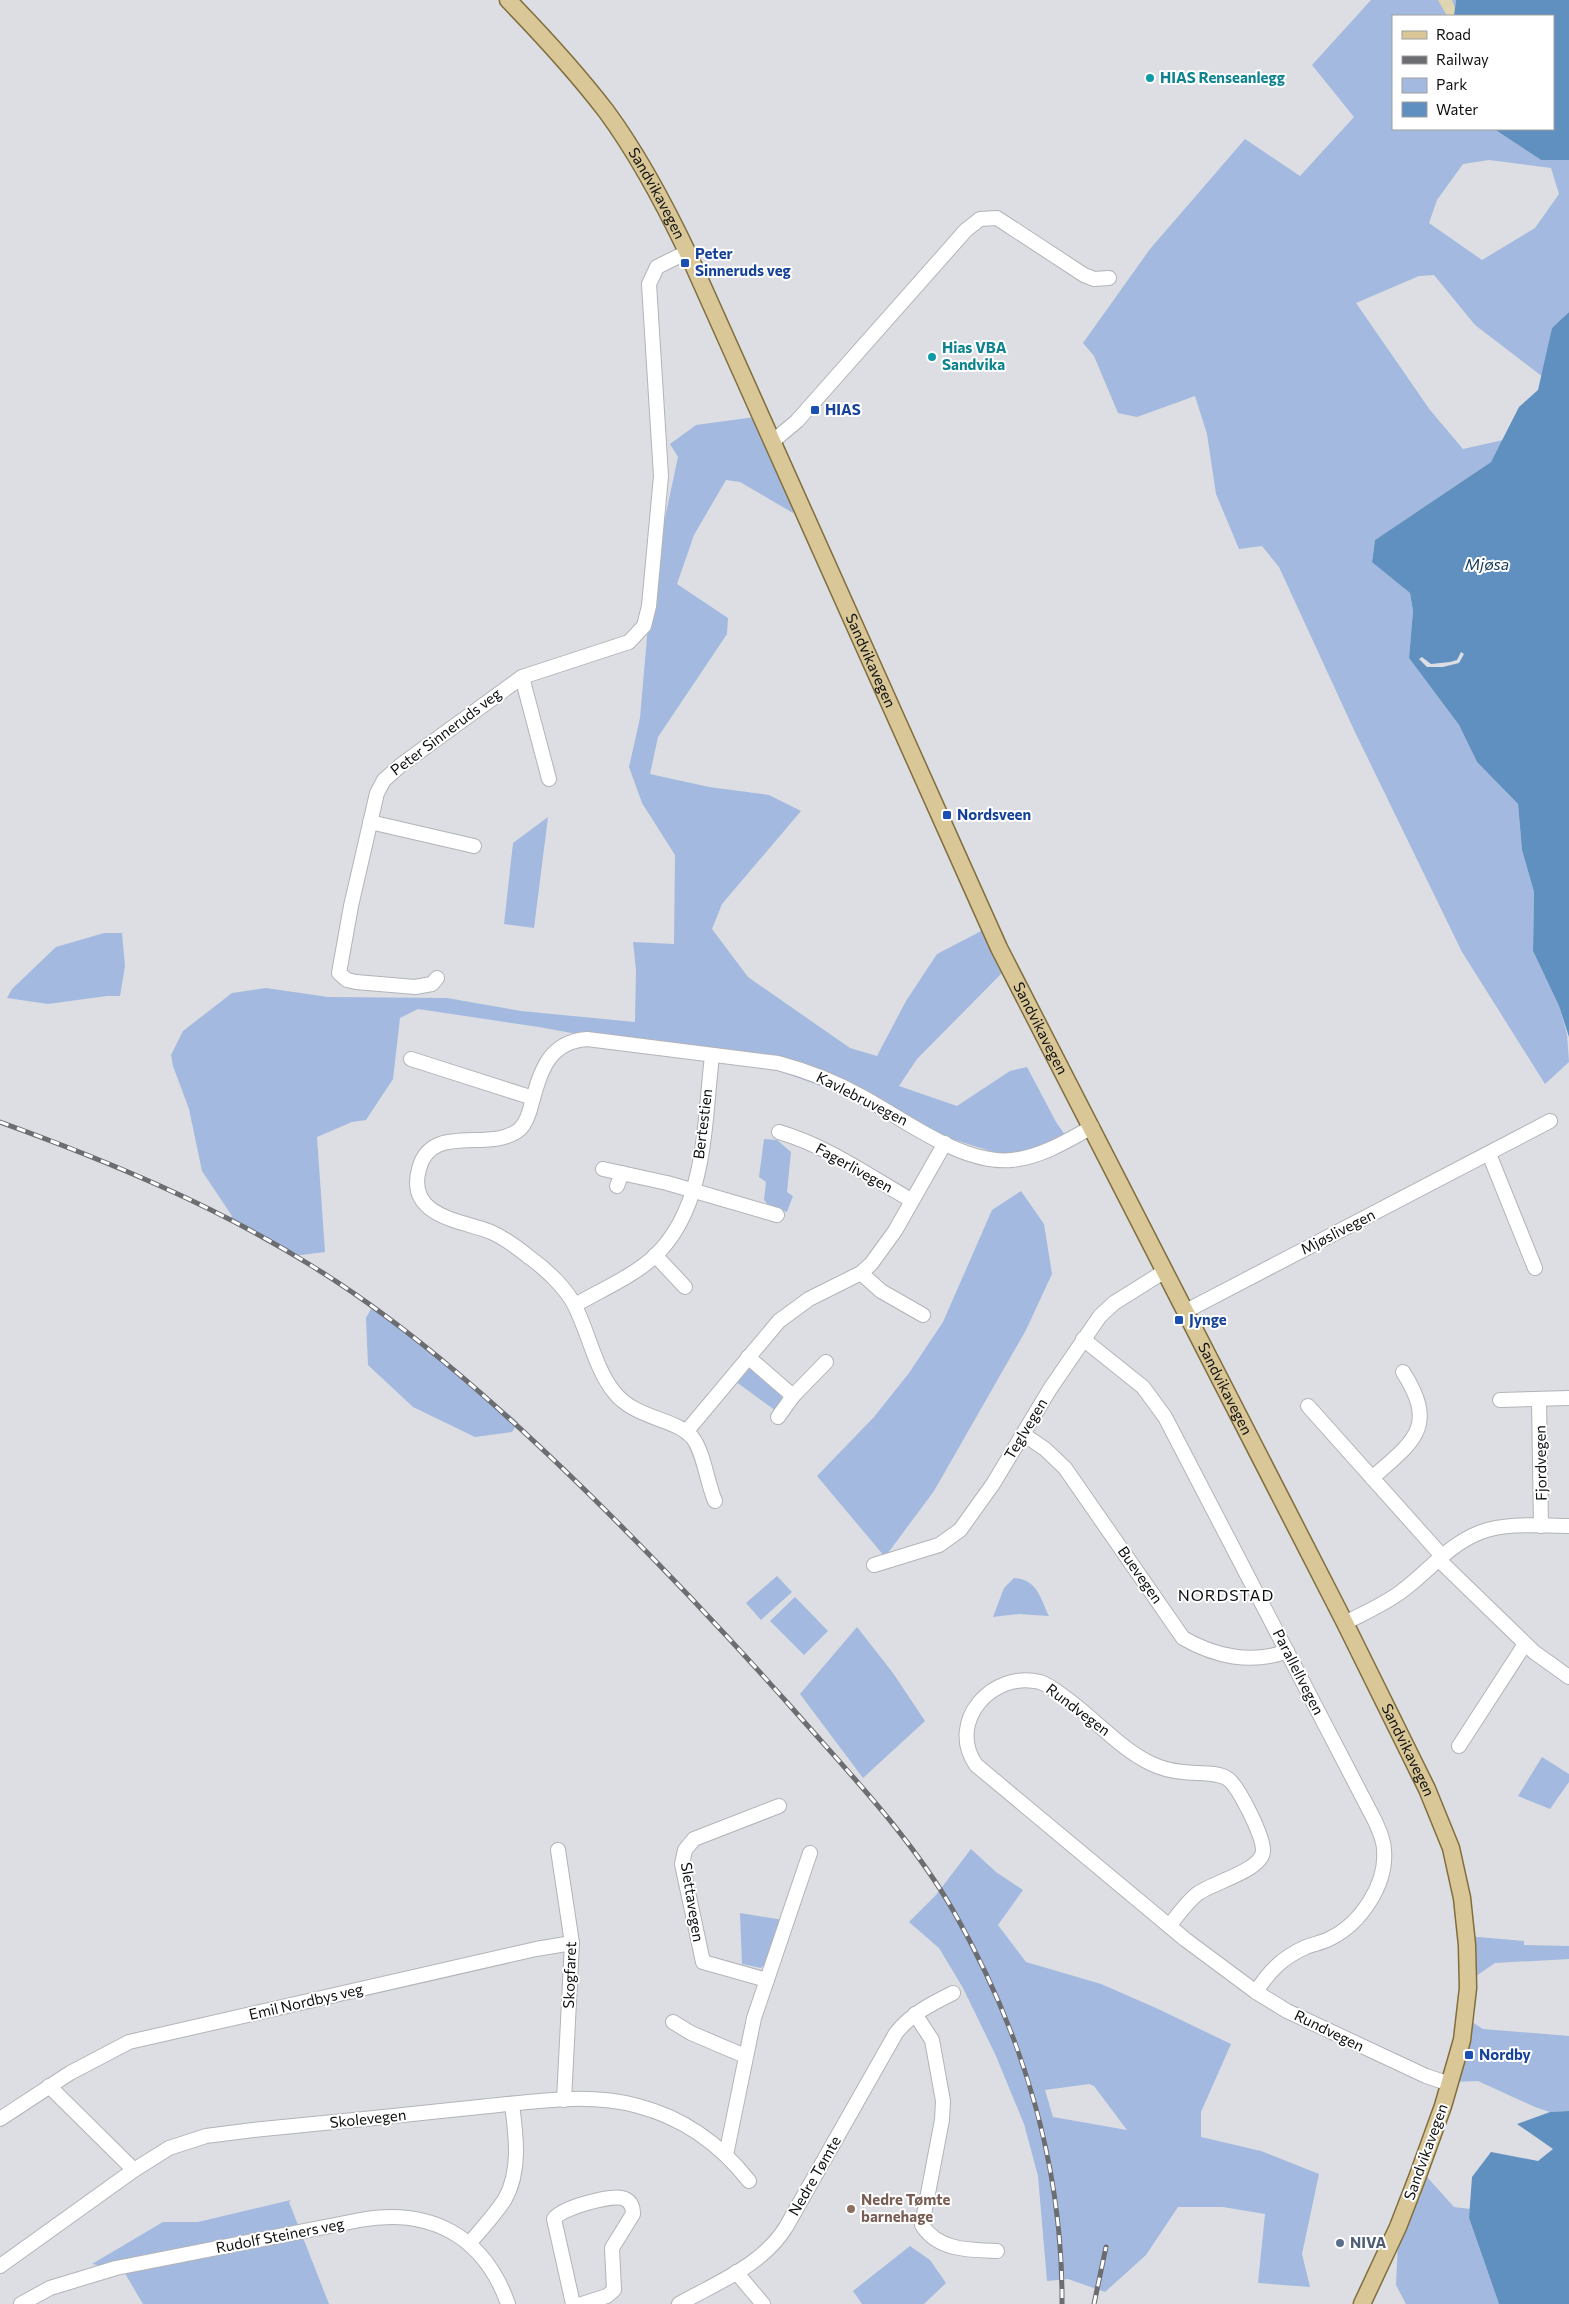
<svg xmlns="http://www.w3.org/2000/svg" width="1569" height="2304" font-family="Commissioner,sans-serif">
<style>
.green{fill:#a3b9df;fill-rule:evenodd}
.sand{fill:#dfd5b0}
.water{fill:#5f90c0}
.pier{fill:#dcdee3}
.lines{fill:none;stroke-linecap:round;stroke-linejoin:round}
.minor-casing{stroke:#b1b4b8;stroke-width:16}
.major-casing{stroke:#816e3c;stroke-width:19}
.minor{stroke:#fff;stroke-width:14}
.major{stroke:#d9c798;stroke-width:16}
.rail-casing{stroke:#6c6d70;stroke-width:5}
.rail{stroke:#fff;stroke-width:3;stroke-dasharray:9;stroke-linecap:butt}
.culture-dot{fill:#0f9aa8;stroke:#fff;stroke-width:2}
.transit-dot{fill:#1a4fb4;stroke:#fff;stroke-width:2}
.education-dot{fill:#8d6e63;stroke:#fff;stroke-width:2}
.service-dot{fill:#5c6f8a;stroke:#fff;stroke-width:2}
.labels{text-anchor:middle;stroke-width:4;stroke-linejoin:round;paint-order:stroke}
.culture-label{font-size:15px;font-weight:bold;fill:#0d838f;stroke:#fff;text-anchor:start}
.street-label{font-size:15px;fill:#0e0f10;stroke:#fff}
.transit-label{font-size:15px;font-weight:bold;fill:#164399;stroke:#fff;text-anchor:start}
.education-label{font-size:15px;font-weight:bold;fill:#785e54;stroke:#fff;text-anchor:start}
.service-label{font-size:15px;font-weight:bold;fill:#4e5e75;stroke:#fff;text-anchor:start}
.water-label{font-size:16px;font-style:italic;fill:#14395a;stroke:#fff}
.neighbourhood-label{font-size:16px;letter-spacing:1px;fill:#0e0f10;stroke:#fff}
</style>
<rect width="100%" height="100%" fill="#dcdee3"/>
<!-- green -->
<g class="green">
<path d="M1371,0H1456L1454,16H1393V129H1494L1541,160H1569V312L1552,328L1543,377L1475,325L1434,275L1419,276L1356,303L1430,410L1463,449L1503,440L1491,462L1375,540L1372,561L1410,593L1413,611L1409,658L1459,725L1477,762L1518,804L1522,850L1534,892L1533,951L1559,1006L1567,1034L1569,1062L1545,1084L1462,952L1354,730L1279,567L1262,546L1239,549L1216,494L1207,434L1195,396L1137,417L1118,413L1094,356L1083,343L1150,249L1245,139L1300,176L1354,117L1312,65ZM1489,160L1551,168L1559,194L1535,228L1482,260L1429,223L1437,200L1463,164Z"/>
<path d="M755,417L795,497L793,513L740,482L726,480L694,535L677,584L728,618L727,634L658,737L650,774L709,787L769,795L801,811L722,904L712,929L748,977L850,1048L877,1056L906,1001L937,954L987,928L1005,970L917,1059L899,1086L957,1106L1010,1071L1027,1067L1056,1122L1070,1142L1022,1161L952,1139L896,1113L779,1071L539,1027L418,1009L400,1018L393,1079L366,1120L352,1122L317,1137L325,1252L293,1256L234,1222H229L232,1216L202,1171L189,1109L173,1066L171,1055L183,1031L232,993L266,988L328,997L447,998L521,1011L635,1022L636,970L633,942L674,944L675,855L642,803L629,767L640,718L652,579L678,457L670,444L696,425Z"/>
<path d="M548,817L534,928L504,924L513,843Z"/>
<path d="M104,933H122L125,966L120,996H107L48,1004L7,998L12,989L56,947Z"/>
<path d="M764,1139L777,1140L791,1152L787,1192L793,1196L787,1212L770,1207L764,1200L766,1182L759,1177Z"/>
<path d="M1021,1191L1044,1224L1052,1274L1026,1330L934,1491L885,1557L817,1476L874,1417L909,1373L943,1322L992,1210Z"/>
<path d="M372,1307L430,1348L518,1422L512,1432L475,1437L413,1407L368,1365L366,1318Z"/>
<path d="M751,1368L779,1391L783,1401L776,1411L735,1381L745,1369Z"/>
<path d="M777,1576L792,1592L761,1620L746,1603Z"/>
<path d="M1014,1578C1037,1579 1040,1597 1049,1616L1018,1614L993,1617L1004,1588Z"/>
<path d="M795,1597L828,1631L804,1655L770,1621Z"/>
<path d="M857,1627L893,1673L925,1721L863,1778L800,1694Z"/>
<path d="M1542,1757L1569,1774V1782L1550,1809L1518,1796Z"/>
<path d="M971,1849L996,1872L1023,1890L998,1925L1026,1962L1101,1984L1156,2008L1231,2044L1201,2112V2137L1261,2151L1319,2174L1302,2254L1310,2287L1258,2283L1265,2214L1223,2207H1178L1146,2255L1105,2292L1068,2279L1047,2281L1038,2176L1024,2124L996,2056L963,1988L939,1948L909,1922L936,1895ZM1089,2084L1094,2086L1127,2130L1053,2117L1045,2090Z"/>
<path d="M740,1913L783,1920L770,1960L761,1968L742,1964Z"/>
<path d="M1466,1936L1524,1941V1945L1569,1946V1959L1495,1963L1466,1983Z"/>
<path d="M1464,2017L1483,2029L1569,2036V2111L1550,2112L1535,2107L1478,2081L1453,2082Z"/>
<path d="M1427,2177L1454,2207L1470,2209L1469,2218L1499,2304H1406L1396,2285L1398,2243Z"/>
<path d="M291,2200L289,2202L329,2304H143L123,2270L92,2264L163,2222H198Z"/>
<path d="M910,2246L930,2260L946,2283L924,2304H862L853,2291Z"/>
</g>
<!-- sand -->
<path class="sand" d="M1438,0H1452L1458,16H1447Z"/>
<!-- water -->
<g class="water">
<path d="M1456,0H1569V160H1541L1494,129H1553V16H1454Z"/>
<path d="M1569,312V1037L1559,1006L1533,951L1534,892L1522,850L1518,804L1477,762L1459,725L1409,658L1413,611L1410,593L1372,562L1375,540L1491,462L1519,407L1538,390L1552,328Z"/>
<path d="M1569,2111V2304H1499L1469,2218L1472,2177L1491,2152L1538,2161L1553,2149L1517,2124L1550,2112Z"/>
</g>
<!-- pier -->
<path class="pier" d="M1461,652L1464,654L1459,663L1443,667H1427L1419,659L1422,657L1431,664L1450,662L1457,660Z"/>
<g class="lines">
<!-- minor casing -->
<g class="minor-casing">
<g id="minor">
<path d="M772,442L797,421L966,230L980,219L997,218L1084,275L1094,279L1109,278"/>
<path d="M522,677L549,779"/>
<path d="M370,822L474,846"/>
<path d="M437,978L432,984L415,987L356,982L347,980L339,973L351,906L377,793L384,780L401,765L522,677L629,642L644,626L649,606L661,476L649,284L657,267L687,252"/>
<path d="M411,1059L533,1098"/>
<path d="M779,1132C827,1146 869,1176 911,1200"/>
<path d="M1489,1154L1535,1268"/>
<path d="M603,1169L667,1183L777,1215"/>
<path d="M617,1186L622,1173"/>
<path d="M655,1255L685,1287"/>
<path d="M861,1273L881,1291L923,1315"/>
<path d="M575,1305C601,1290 634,1276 656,1255C707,1205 704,1122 712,1056"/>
<path d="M1186,1311L1550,1121"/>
<path d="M1083,1339L1143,1387L1165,1417L1375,1821C1379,1830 1384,1840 1384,1850C1387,1884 1361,1923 1331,1938C1324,1942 1314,1944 1306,1947C1283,1957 1269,1971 1256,1992"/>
<path d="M748,1357L793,1396"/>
<path d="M1500,1400L1569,1398"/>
<path d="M1539,1400L1541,1526"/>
<path d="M1308,1406L1442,1556"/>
<path d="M778,1417L793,1396L826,1362"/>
<path d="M686,1432L779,1321L809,1299L861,1273L871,1264L895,1231L945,1143"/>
<path d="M1023,1434L1045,1449L1065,1468L1183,1638C1214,1656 1252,1665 1287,1651"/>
<path d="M1372,1478C1414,1441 1438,1427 1403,1372"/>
<path d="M715,1501C707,1483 704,1452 692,1437C675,1418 635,1419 614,1392C595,1368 589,1334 575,1306C566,1288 546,1269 529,1257C518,1248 504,1238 491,1232C461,1220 406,1217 419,1169C431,1121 491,1154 520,1129C527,1122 530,1111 532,1102C541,1070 549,1042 587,1039L778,1063C808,1071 836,1082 863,1097C905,1120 963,1165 1012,1160C1041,1157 1067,1141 1092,1127"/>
<path d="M1438,1559L1534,1652L1569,1677"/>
<path d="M874,1565L939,1545L960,1530L993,1484L1050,1389L1100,1316L1114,1303L1165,1271"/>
<path d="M1345,1623C1364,1613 1385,1604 1402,1591C1429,1571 1449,1544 1481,1532C1508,1522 1541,1526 1569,1526"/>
<path d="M1459,1746L1525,1644"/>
<path d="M558,1850L572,1943L564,2100"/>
<path d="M1169,1926C1178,1915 1186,1903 1197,1894C1213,1882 1264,1870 1263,1850C1263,1836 1239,1787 1228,1779C1217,1771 1196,1774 1183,1772C1172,1771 1160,1768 1150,1763C1119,1748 1092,1716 1063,1696C1056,1691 1049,1685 1040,1682C993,1670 946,1721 976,1765L1186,1940L1256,1992L1287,2011L1364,2047L1426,2076L1450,2084"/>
<path d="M767,1980L703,1962L682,1864L685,1850L694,1839L779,1806"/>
<path d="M915,2014L932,2040L943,2101L942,2120L922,2225C938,2251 971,2250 997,2251"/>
<path d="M673,2022L691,2033L745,2056"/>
<path d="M49,2086L134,2170"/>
<path d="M0,2119L70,2073L129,2042L536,1949L572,1943"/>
<path d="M726,2155L754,2018L810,1853"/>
<path d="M469,2244C481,2229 495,2215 505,2199C521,2171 516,2135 512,2104"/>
<path d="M0,2266L134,2170L169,2148L206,2136L253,2130C328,2123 404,2115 479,2107C531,2102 587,2092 638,2106C684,2118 720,2144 749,2181"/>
<path d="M736,2272L763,2304"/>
<path d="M21,2304L50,2288L116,2268L360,2220C430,2207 484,2236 508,2304"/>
<path d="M573,2304L554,2219C561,2208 609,2195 622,2198C630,2200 633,2206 633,2214L612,2248L614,2290L607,2296L582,2304"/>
<path d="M679,2304C716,2283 763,2265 786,2227L896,2033C911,2014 931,2004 953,1993"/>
</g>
</g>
<!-- major casing -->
<g class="major-casing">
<g id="major">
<path id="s1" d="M508,0C542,35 576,72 606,111C640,157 667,209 691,260L999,948L1345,1623L1427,1789L1451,1848L1462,1898L1467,1945L1468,1988L1462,2040L1443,2106L1417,2178L1398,2227L1362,2304"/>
</g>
</g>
<!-- minor -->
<use href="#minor" class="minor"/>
<!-- major -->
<use href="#major" class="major"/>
<!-- rail casing -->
<g class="rail-casing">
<g id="rail">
<path d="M0,1122C108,1161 214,1205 312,1266C414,1329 504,1411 590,1495C660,1564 727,1635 792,1708C849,1773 911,1837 954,1912C1022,2032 1063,2165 1062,2304"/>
<path d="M1094,2304L1106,2247"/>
</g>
</g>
<!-- rail -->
<use href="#rail" class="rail"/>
</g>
<!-- markers -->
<g class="culture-dot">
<circle cx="1150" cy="78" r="5"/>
<circle cx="932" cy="357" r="5"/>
</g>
<g class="transit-dot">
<rect x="680" y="258" width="10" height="10" rx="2.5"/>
<rect x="810" y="405" width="10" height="10" rx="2.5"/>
<rect x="942" y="810" width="10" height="10" rx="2.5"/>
<rect x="1174" y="1315" width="10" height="10" rx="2.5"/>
<rect x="1464" y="2050" width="10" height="10" rx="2.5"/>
</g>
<circle class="education-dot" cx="851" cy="2209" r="5"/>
<circle class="service-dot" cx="1340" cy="2243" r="5"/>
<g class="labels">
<!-- culture labels -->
<g class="culture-label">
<text x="1160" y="83">HIAS Renseanlegg</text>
<text x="942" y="353">Hias VBA<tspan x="942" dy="17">Sandvika</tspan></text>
</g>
<!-- street labels -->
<g class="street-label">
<text dy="5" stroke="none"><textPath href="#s1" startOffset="245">Sandvikavegen</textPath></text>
<text dy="5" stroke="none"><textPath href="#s1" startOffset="759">Sandvikavegen</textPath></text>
<text transform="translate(446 732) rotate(-37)" y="5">Peter Sinneruds veg</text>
<text dy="5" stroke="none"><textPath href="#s1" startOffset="1164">Sandvikavegen</textPath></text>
<text transform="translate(862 1099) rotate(27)" y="5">Kavlebruvegen</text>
<text transform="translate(703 1124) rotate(-83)" y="5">Bertestien</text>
<text transform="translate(854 1168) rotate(29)" y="5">Fagerlivegen</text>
<text transform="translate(1338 1232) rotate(-27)" y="5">Mjøslivegen</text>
<text dy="5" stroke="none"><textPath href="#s1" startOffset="1569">Sandvikavegen</textPath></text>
<text transform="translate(1026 1429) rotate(-59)" y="5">Teglvegen</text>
<text transform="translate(1541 1463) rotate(-91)" y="5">Fjordvegen</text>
<text transform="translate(1140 1575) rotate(55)" y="5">Buevegen</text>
<text transform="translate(1298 1672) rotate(63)" y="5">Parallellvegen</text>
<text transform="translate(1078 1710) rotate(37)" y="5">Rundvegen</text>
<text dy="5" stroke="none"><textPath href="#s1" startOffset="1974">Sandvikavegen</textPath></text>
<text transform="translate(692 1902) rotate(81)" y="5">Slettavegen</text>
<text transform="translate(570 1975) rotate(-88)" y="5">Skogfaret</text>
<text transform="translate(306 2002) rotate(-13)" y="5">Emil Nordbys veg</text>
<text transform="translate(1329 2031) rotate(26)" y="5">Rundvegen</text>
<text transform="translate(368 2119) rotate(-6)" y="5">Skolevegen</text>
<text transform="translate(1426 2152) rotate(-70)" y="5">Sandvikavegen</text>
<text transform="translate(815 2176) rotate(-60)" y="5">Nedre Tømte</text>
<text transform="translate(280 2236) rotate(-11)" y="5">Rudolf Steiners veg</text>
</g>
<!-- transit labels -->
<g class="transit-label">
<text x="695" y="259">Peter<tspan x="695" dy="17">Sinneruds veg</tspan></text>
<text x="825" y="415">HIAS</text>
<text x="957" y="820">Nordsveen</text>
<text x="1189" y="1325">Jynge</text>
<text x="1479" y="2060">Nordby</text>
</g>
<!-- education labels -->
<g class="education-label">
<text x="861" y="2205">Nedre Tømte<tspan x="861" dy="17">barnehage</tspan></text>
</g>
<!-- service labels -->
<g class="service-label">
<text x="1350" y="2248">NIVA</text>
</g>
<!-- water labels -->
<g class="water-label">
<text x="1487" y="570">Mjøsa</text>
</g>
<!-- neighbourhood labels -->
<g class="neighbourhood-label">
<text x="1226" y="1601">NORDSTAD</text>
</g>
</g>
<!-- legend -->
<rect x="1392" y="15" width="162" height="115" fill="#ffffff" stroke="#9f9f9f"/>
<rect x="1402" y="31" width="25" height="8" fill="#d9c798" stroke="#9f9f9f"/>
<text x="1436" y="40" font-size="15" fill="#0e0f10">Road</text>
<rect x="1402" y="56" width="25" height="8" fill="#6c6d70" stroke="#9f9f9f"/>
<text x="1436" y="65" font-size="15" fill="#0e0f10">Railway</text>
<rect x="1402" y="78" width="25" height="15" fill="#a3b9df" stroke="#9f9f9f"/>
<text x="1436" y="90" font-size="15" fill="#0e0f10">Park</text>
<rect x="1402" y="102" width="25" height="15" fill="#5f90c0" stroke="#9f9f9f"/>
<text x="1436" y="115" font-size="15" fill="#0e0f10">Water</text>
</svg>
